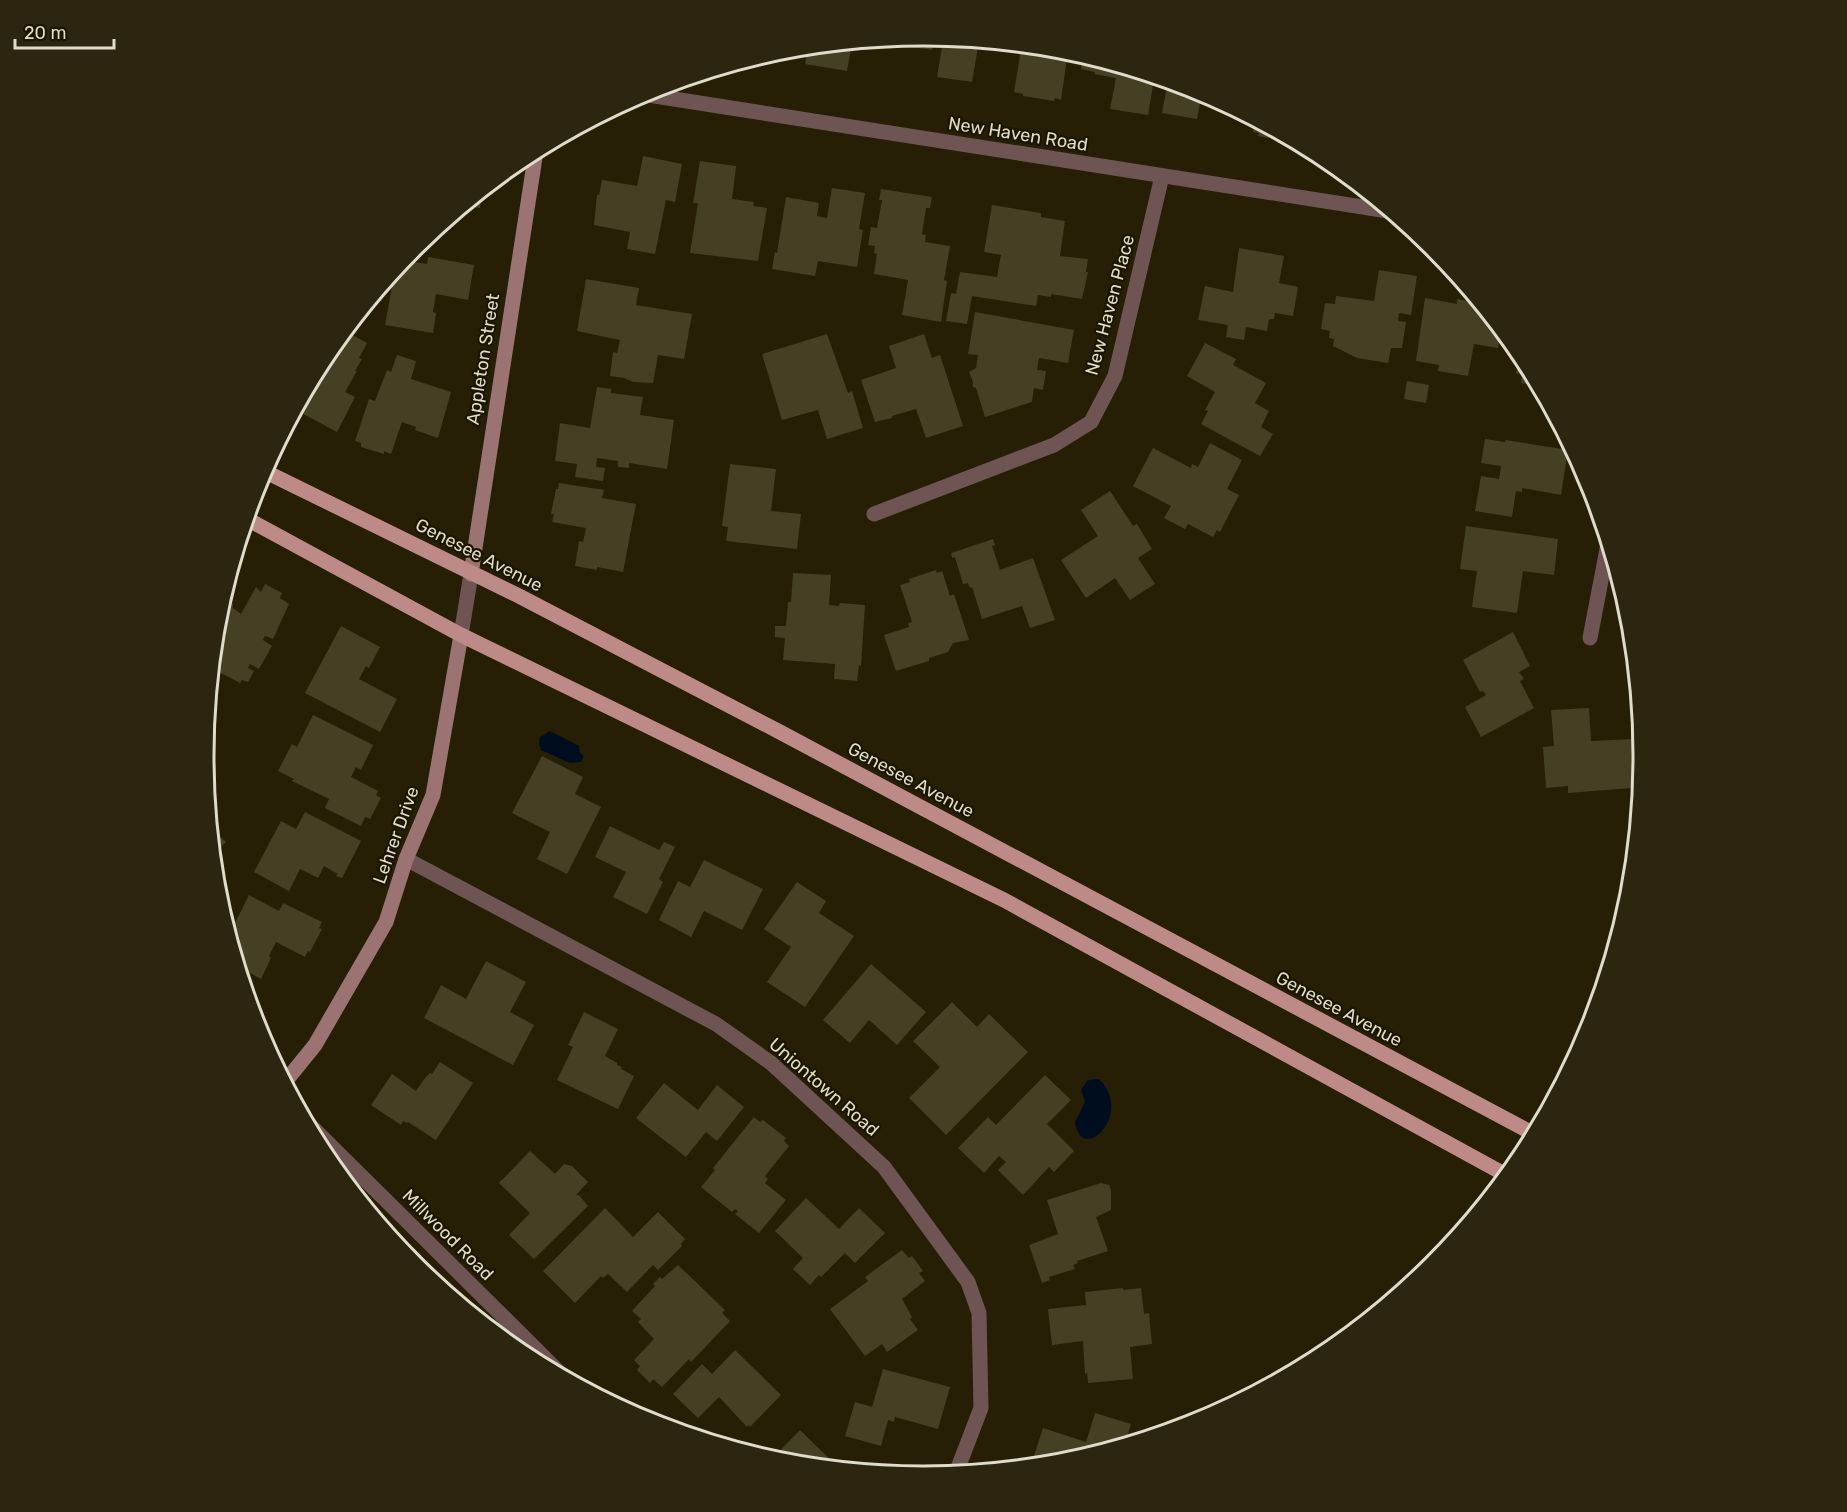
<svg xmlns="http://www.w3.org/2000/svg" width="1847" height="1512" font-family="Rubik,sans-serif">
<style>
.water{fill:#000d1e}
.building{fill:#453f24}
.lines{fill:none;stroke-linecap:round;stroke-linejoin:round}
.street{stroke:#6e5554;stroke-width:15}
.secondary{stroke:#9b7372;stroke-width:15}
.primary{stroke:#be8a88;stroke-width:15}
.labels{text-anchor:middle;stroke-width:4.5;stroke-linejoin:round;paint-order:stroke}
.street-label{font-size:18px;fill:#dfdccc;stroke:#1c1600}
.rim{fill:none;stroke:#dfdccc;stroke-width:3}
</style>
<rect width="100%" height="100%" fill="#261f05"/>
<!-- water -->
<g class="water">
<path d="M550,731L579,746L580,753L584,756L581,762L570,763L541,750L539,744L540,737Z"/>
<path d="M1093,1079H1099C1135,1114 1081,1166 1075,1122L1085,1102L1081,1090L1087,1081Z"/>
</g>
<!-- building -->
<g class="building">
<path d="M924,36L979,41L972,82L937,77L942,47L933,46L932,50L898,45L899,38Z"/>
<path d="M852,43L847,71L805,64L808,47Z"/>
<path d="M990,43L1068,51L1061,100L1055,98L1054,101L1023,96V94L1014,92L1021,49L990,44Z"/>
<path d="M794,49L793,55L776,52L783,50Z"/>
<path d="M1083,56L1154,79L1148,115L1110,109L1116,78L1094,74L1095,72L1081,69Z"/>
<path d="M1168,81L1202,93L1197,119L1162,113Z"/>
<path d="M1255,121L1293,141V142L1258,136L1259,133L1253,132Z"/>
<path d="M643,156L682,164L675,202L666,200L655,254L627,249L630,232L594,225L597,195H599L602,180L637,186Z"/>
<path d="M700,161L736,166L732,199L754,202L753,206L767,208L758,261L690,253L698,203H693Z"/>
<path d="M832,188L865,193L859,229L863,230L857,267L818,261L815,276L772,269L775,252L777,253L786,197L819,203L817,216L827,218Z"/>
<path d="M881,189L932,197L930,208H926L922,234L926,235L925,242L950,246L944,280L947,281L941,322L902,315L908,280L874,274L877,254L874,253L875,246L868,245L871,227L877,228L882,200H879Z"/>
<path d="M482,191L480,208L465,206L477,196Z"/>
<path d="M992,205L1041,213V217L1065,221L1060,256L1088,259L1086,272H1088L1082,299L1051,294V297L1038,295L1036,306L972,296L967,324L946,321L951,293L956,294L960,272L997,277L1001,255L984,252Z"/>
<path d="M1239,248L1284,256L1279,283L1298,287L1293,316L1275,313L1274,319H1269L1267,331L1246,327L1244,340L1226,337L1228,325L1198,320L1205,286L1233,292Z"/>
<path d="M428,257L474,265L468,300L436,294L433,312L436,313L433,333L385,325L392,287L383,285L403,260L427,264Z"/>
<path d="M1379,270L1417,276L1411,315L1399,313L1398,321L1406,322L1402,348H1391L1388,363L1357,358L1333,346L1334,339L1329,338L1330,331L1321,329L1325,303L1335,304L1336,296L1374,301Z"/>
<path d="M586,279L639,288L636,305L692,314L684,359L658,355L653,383L633,382L624,378L610,376L613,352L617,353L620,340L577,331Z"/>
<path d="M1470,293L1501,330L1498,348L1474,344L1468,376L1438,371L1439,365L1416,361L1425,298L1457,304V299L1468,301Z"/>
<path d="M975,312L1074,330L1068,363L1039,358L1037,370L1046,371L1043,390L1034,388L1032,402L985,417L976,388L973,387V382L969,372L976,368L978,355L968,354Z"/>
<path d="M345,331L367,343L359,358L362,359L355,371H357L345,392L355,397L337,432L296,410L299,405L304,408L315,387L310,384L325,356Z"/>
<path d="M827,334L848,393L852,391L863,428L827,439L818,410L782,420L762,354Z"/>
<path d="M924,334L932,358L940,355L963,426L926,438L916,409L892,416V418L875,422L861,380L896,368L889,346Z"/>
<path d="M1205,343L1236,359L1233,365L1266,383L1255,403L1269,411L1261,427L1273,434L1260,456L1201,424L1208,411L1205,410L1215,392L1187,376Z"/>
<path d="M1520,354L1522,356L1538,386L1521,383L1522,375L1516,373Z"/>
<path d="M397,355L416,361L411,379L451,392L438,438L415,430L416,427L402,422L391,454L384,451V454L361,447V443L355,441L369,399L375,401L387,370L391,372Z"/>
<path d="M1407,381L1429,385L1426,403L1404,399Z"/>
<path d="M597,387L611,389V393L643,397L640,415L674,420L667,469L629,463V468L618,467V461L597,458L596,467L605,468L603,481L575,477L577,464L555,461L560,423L590,428Z"/>
<path d="M1485,439L1505,442L1506,440L1568,450L1561,495L1522,488V492L1516,491L1512,517L1475,511L1481,476L1499,479L1501,466L1481,463Z"/>
<path d="M1210,443L1242,460L1227,489L1239,495L1220,532L1217,530L1213,537L1188,524L1185,529L1164,518L1171,506L1133,486L1153,448L1191,468L1192,464L1198,467Z"/>
<path d="M730,464L776,469L771,511L801,514L797,549L726,541L728,527L722,526Z"/>
<path d="M559,483L604,490L602,498L636,504L623,572L597,567V570L575,566L579,541L583,542L586,528L552,522L554,514H551L556,489H558Z"/>
<path d="M1110,491L1133,526L1137,524L1152,549L1138,558L1155,584L1130,600L1115,578L1086,598L1061,560L1098,536L1081,510Z"/>
<path d="M1466,526L1558,539L1554,575L1523,571L1517,613L1472,607L1477,571L1460,569Z"/>
<path d="M993,539L995,545L992,546L1000,570L1033,558L1055,620L1030,628L1022,606L982,619L972,587L970,588L968,583L963,584L955,557L952,558L951,553Z"/>
<path d="M936,570L937,573L942,571L950,596L954,594L969,640L953,643L948,652L929,658V661L896,671L884,635L909,627L908,623L912,622L900,585L910,582L909,579Z"/>
<path d="M793,573L831,575L829,605L839,606L840,603L865,605L861,666L859,665L857,681L834,679L835,664L783,660L785,638L775,637V626H786L788,602H791Z"/>
<path d="M265,584L282,593L280,598L289,604L273,639L265,636L263,640L272,646L259,669L250,664L248,668L254,671L248,682L242,680L240,683L215,670L211,678L217,615L222,599L233,604V608L241,614L256,587L261,592Z"/>
<path d="M341,626L380,647L369,668L366,666L359,679L397,699L380,732L305,693Z"/>
<path d="M1513,632L1530,666L1519,672L1524,679L1520,681L1534,708L1481,737L1465,707L1486,695L1483,691L1480,692L1463,660Z"/>
<path d="M1638,703L1640,719H1639L1634,704Z"/>
<path d="M1589,708L1591,741L1633,739L1636,781H1631V788L1568,793V786L1546,788L1543,747L1554,746L1551,710Z"/>
<path d="M313,715L373,745L361,770L356,767L351,777L378,791L376,795L381,798L370,819L365,817L361,826L325,808L329,799L292,781L294,779L278,771L292,744L297,747Z"/>
<path d="M542,756L583,777L575,794L601,807L567,874L537,859L550,832L512,813Z"/>
<path d="M305,812L361,841L342,878L336,876L338,874L324,866L318,878L300,869L289,891L254,872L281,821L296,829Z"/>
<path d="M610,826L659,850L664,842L675,847L659,879L663,882L647,914L613,897L626,872L595,857Z"/>
<path d="M211,828L226,842L213,855Z"/>
<path d="M704,860L763,889L742,930L704,911L691,937L659,920L678,881L690,887Z"/>
<path d="M797,882L826,901L819,913L854,936L805,1007L767,982L791,947L764,929Z"/>
<path d="M249,895L279,911L283,903L322,922L319,928L322,929L310,952L308,951L305,957L276,942L269,956L271,958L261,979L238,966L229,935Z"/>
<path d="M486,961L526,982L510,1012L534,1025L513,1065L424,1018L441,985L466,999Z"/>
<path d="M871,964L926,1012L897,1045L869,1020L850,1043L823,1020Z"/>
<path d="M952,1002L977,1027L989,1014L1028,1052L946,1135L909,1098L940,1067L913,1041Z"/>
<path d="M584,1012L618,1029L605,1056L617,1063V1065L622,1067L621,1069L634,1076L618,1109L557,1080L573,1047L568,1045Z"/>
<path d="M440,1062L473,1083L436,1140L408,1122L407,1123L403,1121L401,1125L371,1105L392,1074L416,1091L425,1078L430,1073L432,1074Z"/>
<path d="M1045,1075L1071,1100L1047,1124L1074,1151L1054,1172L1049,1167L1023,1195L998,1170L1006,1162L999,1156L984,1173L958,1148L988,1117L996,1125Z"/>
<path d="M664,1083L698,1110L717,1085L744,1107L717,1141L706,1132L686,1157L636,1118Z"/>
<path d="M754,1117L760,1122L763,1120L786,1138L784,1141L789,1146L765,1176L768,1179L765,1183L786,1200L759,1233L735,1214L738,1211L735,1209L732,1212L701,1187L715,1170L713,1168Z"/>
<path d="M530,1151L555,1174L564,1164L572,1166L588,1182L576,1195H579L588,1206L534,1259L509,1235L530,1213L499,1183Z"/>
<path d="M1101,1183L1109,1185L1111,1190V1210L1096,1217L1108,1251L1077,1261L1078,1263L1073,1265L1075,1269L1049,1277L1050,1280L1042,1283L1029,1245L1058,1234L1047,1200Z"/>
<path d="M806,1198L839,1229L859,1208L885,1233L855,1263L845,1253L821,1277L819,1275L810,1285L793,1269L803,1258L775,1231Z"/>
<path d="M605,1208L633,1237L658,1212L685,1239L681,1244L682,1246L658,1270L653,1265L627,1292L608,1274L603,1278L601,1276L575,1303L543,1271Z"/>
<path d="M902,1250L909,1258L912,1256L923,1271L919,1273L925,1281L902,1299L912,1317L910,1319L918,1330L887,1352L882,1344L865,1356L830,1309L868,1281L865,1277Z"/>
<path d="M678,1265L725,1310L722,1313L730,1321L691,1362L689,1359L662,1387L653,1379L650,1383L637,1370L640,1366L634,1360L654,1339L638,1322L641,1319L632,1311L655,1286L653,1284L660,1277L662,1279Z"/>
<path d="M1123,1288V1290L1141,1288L1144,1314L1149,1313L1152,1344L1130,1347L1133,1379L1088,1383L1087,1373L1085,1374L1083,1341L1052,1345L1048,1309L1086,1305L1085,1292Z"/>
<path d="M735,1350L781,1395L750,1427L748,1425L747,1427L719,1397L698,1418L673,1394L702,1364L712,1374Z"/>
<path d="M883,1369L950,1387L938,1429L895,1417L894,1422L888,1420L881,1446L845,1436L855,1402L872,1407Z"/>
<path d="M1095,1413L1131,1424L1125,1444L1064,1462L1031,1465L1043,1428L1086,1442Z"/>
<path d="M800,1430L839,1468L783,1462L772,1459Z"/>
</g>
<g class="lines">
<!-- street -->
<g class="street">
<path d="M642,94L1388,211"/>
<path d="M874,514L1054,445L1091,422L1115,376L1162,176"/>
<path d="M461,635L471,574"/>
<path d="M1590,638L1608,544"/>
<path d="M406,859L716,1024L771,1063L884,1167L968,1282L979,1313L981,1408L956,1473"/>
<path d="M307,1122L562,1375"/>
</g>
<!-- secondary -->
<g class="secondary">
<path d="M471,574L536,151"/>
<path d="M285,1082L315,1045L386,922L406,859L433,795L461,635"/>
</g>
<!-- primary -->
<g class="primary">
<path d="M264,471L519,596L778,731L1534,1134"/>
<path d="M247,519L461,635L1004,900L1506,1175"/>
</g>
</g>
<g class="labels">
<!-- street labels -->
<g class="street-label">
<text transform="translate(1018 134) rotate(9)" y="6">New Haven Road</text>
<text transform="translate(1110 305) rotate(-75)" y="6">New Haven Place</text>
<text transform="translate(483 359) rotate(-81)" y="6">Appleton Street</text>
<text transform="translate(479 555) rotate(27)" y="6">Genesee Avenue</text>
<text transform="translate(911 780) rotate(28)" y="6">Genesee Avenue</text>
<text transform="translate(396 835) rotate(-70)" y="6">Lehrer Drive</text>
<text transform="translate(1339 1009) rotate(28)" y="6">Genesee Avenue</text>
<text transform="translate(824 1087) rotate(41)" y="6">Uniontown Road</text>
<text transform="translate(448 1235) rotate(45)" y="6">Millwood Road</text>
</g>
</g>
<!-- crop -->
<path d="M0 0H1847V1512H0ZM923 46H924A709 709 0 0 1 1633 755V757A709 709 0 0 1 924 1466H923A709 709 0 0 1 214 757V755A709 709 0 0 1 923 46Z" fill="#2c2610" fill-rule="evenodd"/>
<path class="rim" d="M923 46H924A709 709 0 0 1 1633 755V757A709 709 0 0 1 924 1466H923A709 709 0 0 1 214 757V755A709 709 0 0 1 923 46Z"/>
<!-- scale -->
<path d="M15 39v9h99v-9" fill="none" stroke="#dfdccc" stroke-width="3"/>
<text x="24" y="39" font-size="18" fill="#dfdccc" stroke="#1c1600" stroke-width="4.5" paint-order="stroke">20 m</text>
</svg>
